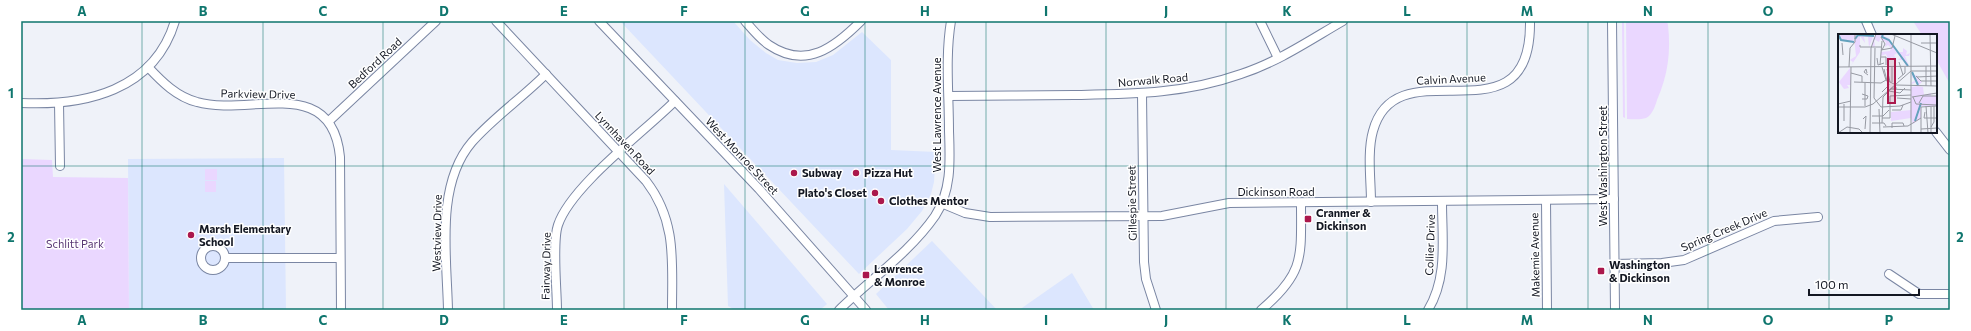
<svg xmlns="http://www.w3.org/2000/svg" width="1971" height="331" font-family="Commissioner,sans-serif">
<style>
.built{fill:#dce6fe}
.green{fill:#ead7ff}
.lines{fill:none;stroke-linecap:round;stroke-linejoin:round}
.minor-casing{stroke:#7a86a3;stroke-width:10}
.minor{stroke:#fff;stroke-width:8}
.grid{fill:none;stroke:#0f766e;stroke-width:1;stroke-opacity:0.55}
.poi-dot{fill:#ab184c;stroke:#fff;stroke-width:1.5}
.labels{text-anchor:middle;stroke-width:3;stroke-linejoin:round;paint-order:stroke}
.street-label{font-size:11px;fill:#131722;stroke:#fff}
.poi-label{font-size:11px;font-weight:bold;fill:#131722;stroke:#fff;text-anchor:start}
.park-label{font-size:11px;fill:#593775;stroke:#fff}
.inset-river{fill:none;stroke:#63a2bd;stroke-width:2}
.inset-road{fill:none;stroke:#979aa3;stroke-width:1}
.view{fill:#ab184c;fill-opacity:0.15;stroke:#ab184c;stroke-width:2}
.inset-edge{fill:none;stroke:#131722;stroke-width:2}
.neatline{fill:none;stroke:#0f766e;stroke-width:1.5}
.grid-label{font-size:13px;text-anchor:middle;font-weight:bold;fill:#0f766e}
</style>
<rect width="100%" height="100%" fill="#eff2f9"/>
<!-- built -->
<g class="built">
<path d="M620,21H733L750,40L766,53L778,60L797,63L816,62L833,55L862,32L891,60V150L936,152L934,182L931,194L922,211L907,229L859,274Z"/>
<path d="M284,158L286,310H129L128,159Z"/>
<path d="M724,184L827,304L820,310H735L728,306Z"/>
<path d="M932,241L997,310H889L876,294Z"/>
<path d="M1072,273L1094,310H1019Z"/>
</g>
<!-- green -->
<g class="green">
<path d="M1622,21H1624L1625,118L1623,117Z"/>
<path d="M1626,21H1667L1668,25C1671,52 1668,75 1657,100C1655,107 1652,115 1646,118C1640,120 1633,119 1627,119Z"/>
<path d="M1913,21H1950V84L1936,59V35H1922Z"/>
<path d="M21,159L52,160L53,177L128,178L129,310H21Z"/>
<rect x="205" y="169" width="12" height="11"/>
<rect x="205" y="181" width="11" height="11"/>
</g>
<g class="lines">
<!-- minor casing -->
<g class="minor-casing">
<g id="minor">
<path d="M496,21L646,181C677,221 672,262 672,310"/>
<path d="M599,21L759,189L866,310"/>
<path d="M745,21C752,29 760,39 769,45C806,70 835,47 861,21"/>
<path d="M1260,21L1278,58"/>
<path d="M1612,21L1615,310"/>
<path d="M1866,21L1872,35"/>
<path d="M148,67C162,82 177,97 197,102C249,117 332,73 340,157L341,310"/>
<path d="M1142,94L1144,262L1146,279L1156,310"/>
<path d="M949,96C991,96 1032,95 1074,95C1133,94 1184,94 1241,74C1278,62 1310,40 1343,21"/>
<path d="M21,103C85,106 154,91 175,21"/>
<path d="M59,103L60,166"/>
<path d="M329,121L436,21"/>
<path d="M1936,132L1950,150"/>
<path d="M1546,200L1547,310"/>
<path d="M1371,202C1371,181 1367,152 1373,131C1397,42 1532,149 1530,21"/>
<path d="M941,203L965,213L990,217L1162,216L1229,203L1614,199"/>
<circle cx="213" cy="258" r="12"/>
<path d="M225,258H340"/>
<path d="M1614,264L1662,263L1684,260L1774,221L1818,217"/>
<path d="M1889,274L1919,294H1950"/>
<path d="M448,310C447,257 435,185 472,142C494,117 522,98 546,74"/>
<path d="M557,310C557,289 552,242 558,225C571,186 644,132 675,101"/>
<path d="M839,310C871,279 910,252 935,216C952,190 950,160 949,131C949,94 945,57 951,21"/>
<path d="M1261,310C1305,273 1301,257 1301,203"/>
<path d="M1428,310C1448,277 1442,239 1442,202"/>
</g>
</g>
<!-- minor -->
<use href="#minor" class="minor"/>
</g>
<!-- grid -->
<path class="grid" d="M142,21V310M263,21V310M383,21V310M504,21V310M624,21V310M745,21V310M865,21V310M986,21V310M1106,21V310M1226,21V310M1347,21V310M1467,21V310M1588,21V310M1708,21V310M1829,21V310M21,166H1950"/>
<!-- markers -->
<g class="poi-dot">
<circle cx="794" cy="173" r="4"/>
<circle cx="856" cy="173" r="4"/>
<circle cx="875" cy="193" r="4"/>
<circle cx="881" cy="201" r="4"/>
<rect x="1304" y="215" width="8" height="8" rx="2"/>
<circle cx="191" cy="235" r="4"/>
<rect x="1597" y="267" width="8" height="8" rx="2"/>
<rect x="862" y="271" width="8" height="8" rx="2"/>
</g>
<g class="labels">
<!-- street labels -->
<g class="street-label">
<text transform="translate(375 63) rotate(-43)" y="4">Bedford Road</text>
<text transform="translate(1451 79) rotate(-3)" y="4">Calvin Avenue</text>
<text transform="translate(1153 80) rotate(-5)" y="4">Norwalk Road</text>
<text transform="translate(258 94) rotate(1)" y="4">Parkview Drive</text>
<text transform="translate(937 115) rotate(-90)" y="4">West Lawrence Avenue</text>
<text transform="translate(625 143) rotate(47)" y="4">Lynnhaven Road</text>
<text transform="translate(742 156) rotate(47)" y="4">West Monroe Street</text>
<text transform="translate(1603 166) rotate(-90)" y="4">West Washington Street</text>
<text x="1276" y="196">Dickinson Road</text>
<text transform="translate(1132 203) rotate(-91)" y="4">Gillespie Street</text>
<text transform="translate(1724 230) rotate(-23)" y="4">Spring Creek Drive</text>
<text transform="translate(437 233) rotate(-89)" y="4">Westview Drive</text>
<text transform="translate(1430 245) rotate(-88)" y="4">Collier Drive</text>
<text transform="translate(1535 255) rotate(-91)" y="4">Makemie Avenue</text>
<text transform="translate(546 266) rotate(-89)" y="4">Fairway Drive</text>
</g>
<!-- poi labels -->
<g class="poi-label">
<text x="802" y="177">Subway</text>
<text x="864" y="177">Pizza Hut</text>
<text x="867" y="197" text-anchor="end">Plato's Closet</text>
<text x="889" y="205">Clothes Mentor</text>
<text x="1316" y="217">Cranmer &amp;<tspan x="1316" dy="13">Dickinson</tspan></text>
<text x="199" y="233">Marsh Elementary<tspan x="199" dy="13">School</tspan></text>
<text x="1609" y="269">Washington<tspan x="1609" dy="13">&amp; Dickinson</tspan></text>
<text x="874" y="273">Lawrence<tspan x="874" dy="13">&amp; Monroe</tspan></text>
</g>
<!-- park labels -->
<g class="park-label">
<text x="75" y="248">Schlitt Park</text>
</g>
</g>
<!-- overview -->
<g transform="translate(1838 34)">
<rect width="99" height="99" fill="#eff2f9"/>
<path d="M1,0L29,2L36,0L31,13L30,3H26L27,9L22,2V18L12,33L15,28L12,26L18,22L16,3L15,8H11L3,5ZM38,0H51L45,2L51,4L58,18H65V14L69,17L68,21L72,19L71,22H67L71,32H68L65,26H60L63,23L59,19L56,21L59,27L54,23L48,27L49,23L48,20L43,22V18L52,17L53,14L50,11L47,13L48,8L43,6V2L41,8L36,5L37,13L34,12L35,5ZM12,34L13,51H9L11,54L6,55L1,48ZM75,37L76,41H81L77,42L84,48L80,52L85,53L86,61L93,59V62H99V72H83V84L75,90L73,84L53,87V78L73,76V53L80,52L78,48L74,50L73,49L78,46L74,43Z" fill="#ead7ff"/>
<path class="inset-river" d="M0,0L3,6L16,8M45,0L44,3L51,6L70,32M17,5L20,1L36,2M74,38L80,51M77,87L83,69"/>
<path class="inset-road" d="M53,0L99,19M73,0V99M92,0L93,52M43,3L47,10L44,16M4,9L5,21M83,9H99M22,11V13H43M37,14L36,64L43,73L62,72L73,68M43,16L54,14L57,2M43,23H48V31M39,24L40,31L46,29M61,28L65,41M42,31L44,7M88,32V52M0,33L99,32M11,33L12,14L17,8V0M44,33L48,46M54,33V48M46,35L49,47M49,35L52,48M13,39L24,42V48M29,39L28,35L26,38L30,41M78,42L83,47H99M79,43L99,42M60,45L67,39V33M48,46L58,51L99,52M16,48L43,49L48,46M53,55L73,56M51,57L62,59L67,54M44,58L51,51L49,47M24,60L30,62L29,65H24M52,62L73,61M74,63L99,59M75,63L78,70L99,71M59,64L73,65M81,69L85,62H99M0,70L13,67M6,70V87M27,72V49M88,72L90,99M0,73H27M27,73L35,70L73,37H99M93,73V99M41,75L42,99M54,76H63L65,71M87,78L86,84H99M34,82H45L51,76M44,84H52V62M83,84V73L98,72M83,84V99M25,85L28,82L27,95M34,89H46L48,92M44,89L45,63L54,54H59M45,93L70,92L83,84M93,93L96,88V72M54,94V89H65L66,92M83,95L99,94M0,99L9,93L21,95L25,99M12,99L13,33M32,99L33,14L38,0M53,99H71"/>
<path class="view" d="M50,25H57V69H50Z"/>
<rect width="99" height="99" class="inset-edge"/>
</g>
<!-- border -->
<rect width="1971" height="331" fill="none" stroke="#ffffff" stroke-width="44"/>
<!-- scale -->
<path d="M1809 289v6h110v-6" fill="none" stroke="#131722" stroke-width="2"/>
<text x="1815" y="289" font-size="12" fill="#131722" stroke="#ffffff" stroke-width="3" paint-order="stroke">100 m</text>
<rect x="22" y="22" width="1927" height="287" class="neatline"/>
<g class="grid-label">
<text x="82" y="16">A</text>
<text x="203" y="16">B</text>
<text x="323" y="16">C</text>
<text x="444" y="16">D</text>
<text x="564" y="16">E</text>
<text x="684" y="16">F</text>
<text x="805" y="16">G</text>
<text x="925" y="16">H</text>
<text x="1046" y="16">I</text>
<text x="1166" y="16">J</text>
<text x="1287" y="16">K</text>
<text x="1407" y="16">L</text>
<text x="1527" y="16">M</text>
<text x="1648" y="16">N</text>
<text x="1768" y="16">O</text>
<text x="1889" y="16">P</text>
<text x="11" y="98">1</text>
<text x="1960" y="98">1</text>
<text x="11" y="242">2</text>
<text x="1960" y="242">2</text>
<text x="82" y="325">A</text>
<text x="203" y="325">B</text>
<text x="323" y="325">C</text>
<text x="444" y="325">D</text>
<text x="564" y="325">E</text>
<text x="684" y="325">F</text>
<text x="805" y="325">G</text>
<text x="925" y="325">H</text>
<text x="1046" y="325">I</text>
<text x="1166" y="325">J</text>
<text x="1287" y="325">K</text>
<text x="1407" y="325">L</text>
<text x="1527" y="325">M</text>
<text x="1648" y="325">N</text>
<text x="1768" y="325">O</text>
<text x="1889" y="325">P</text>
</g>
</svg>
